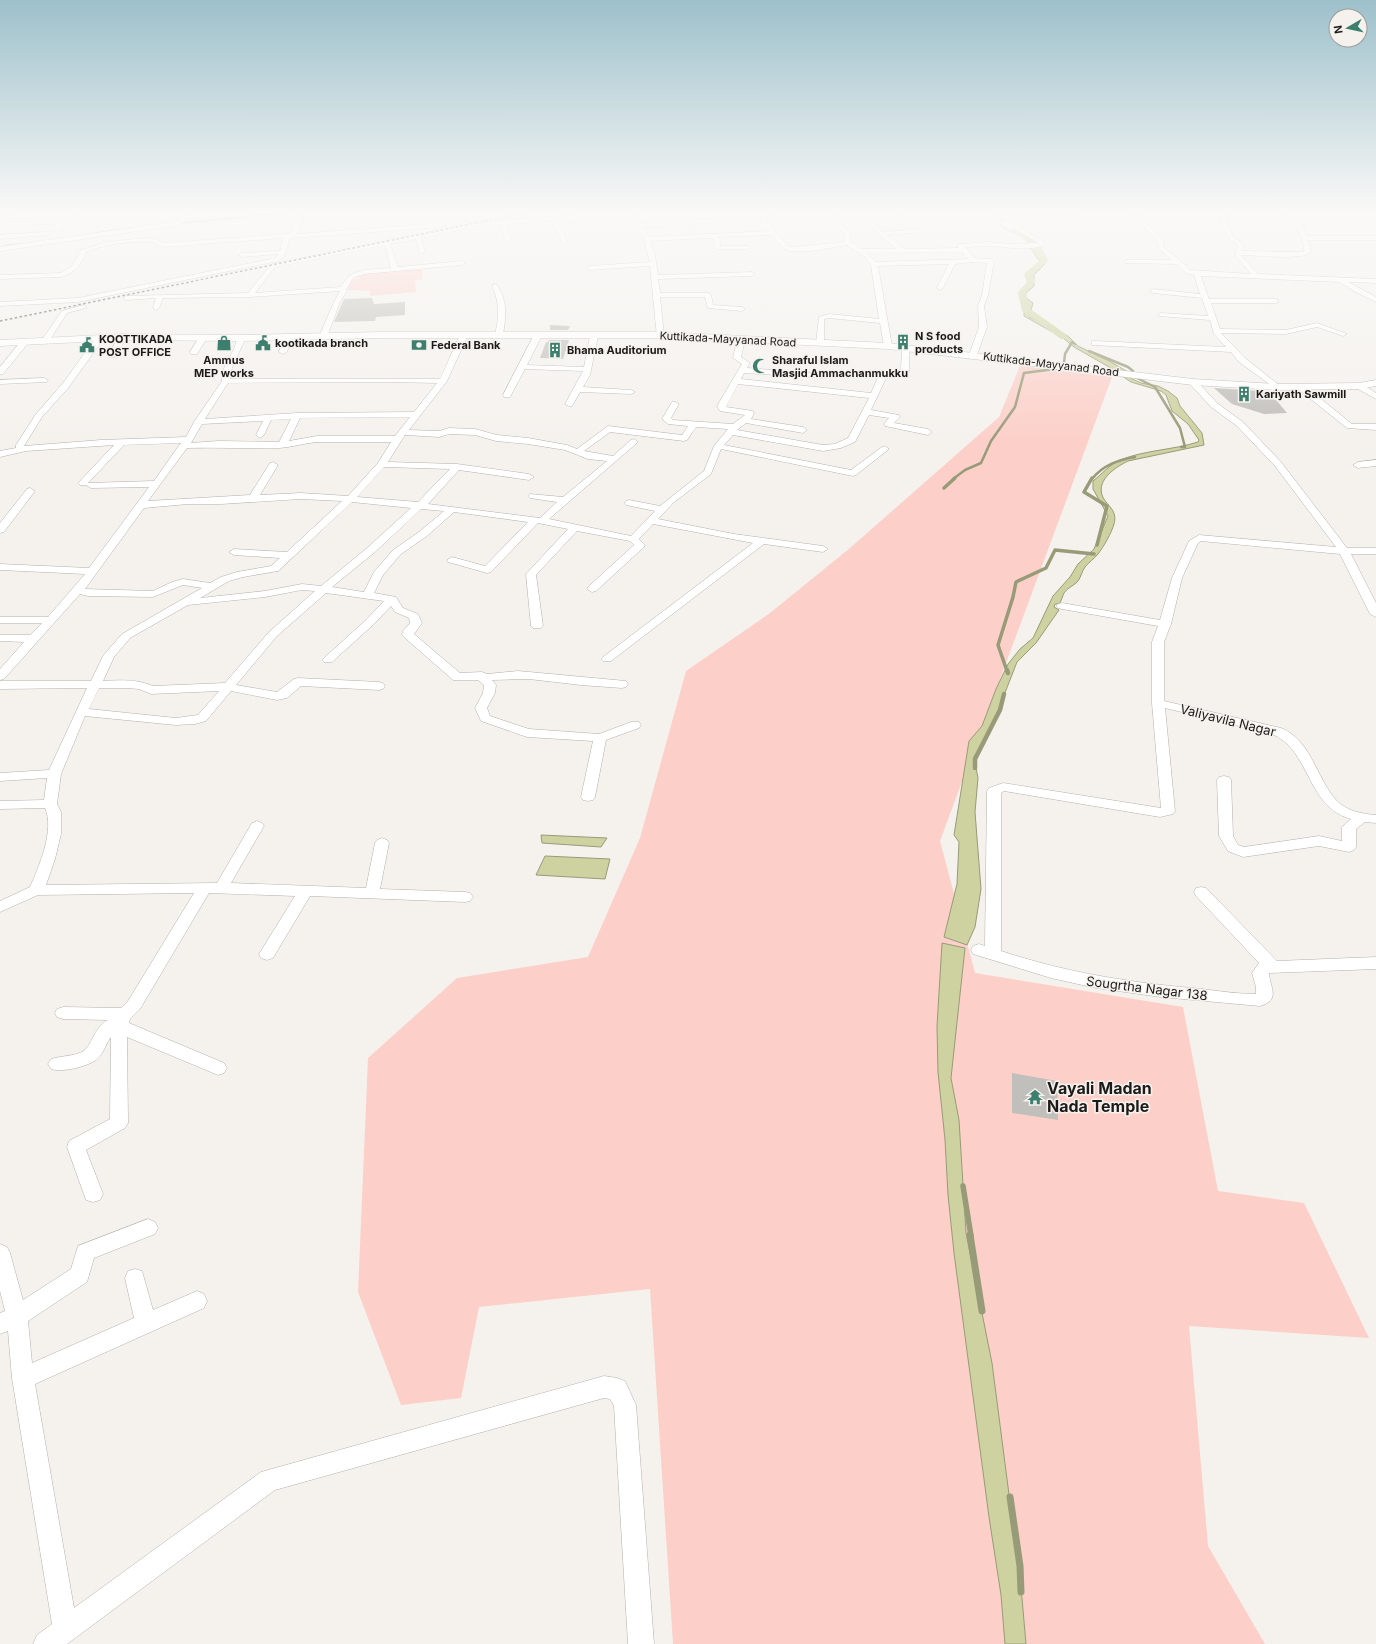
<svg xmlns="http://www.w3.org/2000/svg" width="1376" height="1644" font-family="Inter,sans-serif">
<style>
.green{fill:#fcd0c9}
.water{fill:#cdd2a0;stroke:#989b78}
.lines{fill:none;stroke-linecap:round;stroke-linejoin:round}
.stream-far4{stroke:#989b78;stroke-width:2.5}
.stream-far3{stroke:#989b78;stroke-width:3.5}
.stream-far2{stroke:#989b78;stroke-width:4.5}
.stream-far1{stroke:#989b78;stroke-width:5.5}
.stream{stroke:#989b78;stroke-width:7}
.canal{fill:#cdd2a0;fill-rule:evenodd}
.building{fill:#c1bfbb}
.minor-casing{stroke:#b4b1ad;stroke-width:1}
.secondary-casing{stroke:#b4b1ad;stroke-width:1}
.minor{fill:#fff;fill-rule:evenodd}
.secondary{fill:#fff;fill-rule:evenodd}
.rail{stroke:#5e5c5a;stroke-width:1.5;stroke-dasharray:2.5 2.5;stroke-linecap:butt}
.labels{text-anchor:middle;stroke-width:3;stroke-linejoin:round;paint-order:stroke}
.far-poi-label{font-size:11px;font-weight:bold;fill:#1c1b19;stroke:#f5f2ee;text-anchor:start}
.far-street-label{font-size:11px;fill:#1c1b19;stroke:#f5f2ee}
.street-label{font-size:13px;fill:#1c1b19;stroke:#f5f2ee}
.near-poi-label{font-size:16px;font-weight:bold;fill:#1c1b19;stroke:#f5f2ee;text-anchor:start}
</style>
<rect width="100%" height="100%" fill="#f5f2ee"/>
<!-- green -->
<g class="green">
<path d="M1019,212H1070L1077,216L1026,219Z"/>
<path d="M416,269L422,270L423,279L415,281L416,292L370,296V291L348,290L350,282L363,274Z"/>
<path d="M1020,366L1112,377L940,841L975,973L1183,1007L1218,1191L1304,1203L1369,1338L1189,1326L1208,1546L1265,1644H673L650,1289L479,1307L461,1398L401,1405L358,1292L368,1058L457,978L588,957L640,838L686,671L770,613L850,548L999,417Z"/>
</g>
<!-- water -->
<g class="water">
<path d="M300,212L164,225L89,235L51,242L0,248L7,245L44,242L107,231L173,223Z"/>
<path d="M992,212L998,221L1032,240L1035,249L1045,264L1034,275V286L1026,293L1025,297L1033,303L1029,317L1068,336L1078,346L1111,362L1128,372L1116,371L1074,347L1063,338L1024,316V313L1028,305L1020,294L1029,285V275L1039,265L1040,262L1031,249L1029,242L1026,239C1016,233 991,225 992,212Z"/>
<path d="M1130,375V378L1141,383L1158,386L1168,391L1177,398L1180,406L1202,433L1204,445L1128,461C1116,467 1097,479 1102,495C1106,506 1118,509 1114,524C1111,534 1104,546 1098,554C1094,559 1089,562 1085,567C1082,571 1081,577 1078,581C1075,585 1067,588 1064,593C1062,597 1062,600 1059,604H1055L1054,607L1059,610L1036,643L1017,662L992,726L974,757L978,778L975,812L981,889L975,927L967,945L944,937L957,884L959,842L954,835L969,741L982,726L996,689L1008,664L1020,649L1033,638L1053,596L1070,577L1078,564L1094,549L1108,516L1093,489V481C1101,475 1110,464 1120,460C1145,450 1173,450 1198,442L1199,440L1188,424L1172,411L1166,395L1161,391L1131,382L1122,376Z"/>
<path d="M541,835L607,838L601,847L542,843Z"/>
<path d="M545,856L610,859L605,879L536,875Z"/>
<path d="M942,943L965,948L951,1078L959,1120L966,1233L992,1363L1021,1587L1026,1644H1005L1001,1595L989,1517L954,1253L948,1195L945,1140L938,1072L937,1026Z"/>
</g>
<g class="lines">
<!-- stream-far4 -->
<g class="stream-far4">
<path d="M1089,351L1128,367L1133,371"/>
<path d="M1064,363L1065,354L1072,342L1075,344"/>
<path d="M1135,377L1155,387L1180,428L1185,447H1181"/>
<path d="M953,479L965,470L981,463L991,441L1015,407L1024,373L1062,368"/>
<path d="M1092,479C1103,465 1118,460 1135,457"/>
</g>
<!-- stream-far3 -->
<g class="stream-far3">
<path d="M1092,478L1084,492L1107,506L1097,545"/>
<path d="M944,488L955,478"/>
<path d="M1007,671L998,645L1013,597L1016,582L1046,568L1055,550L1094,554"/>
</g>
<!-- stream-far2 -->
<g class="stream-far2">
<path d="M1007,670L1008,673"/>
<path d="M975,768V759L1000,710L1004,694"/>
</g>
<!-- stream-far1 -->
<path class="stream-far1" d="M963,1186L971,1236"/>
<!-- stream -->
<g class="stream">
<path d="M970,1235L982,1311"/>
<path d="M1010,1497L1020,1566L1021,1592"/>
</g>
<!-- canal -->
<path class="canal" d="M998,212H1004L1003,218L1006,220C1022,234 1042,240 1048,261L1032,275L1035,282L1026,292L1029,308L1067,335L1068,337L1067,339H1061L1022,311L1018,292L1027,282L1024,275L1025,273L1040,260C1035,239 1010,235 997,218Z"/>
</g>
<!-- building -->
<g class="building">
<path d="M372,298L374,304L405,302V315L376,317L375,321L334,322L344,299Z"/>
<path d="M550,325L570,326L568,330H550Z"/>
<path d="M549,340H569L563,359L540,358L546,342H548Z"/>
<path d="M1214,388L1261,391L1277,401L1287,413L1264,414L1232,404Z"/>
<path d="M1012,1073L1057,1081L1058,1120L1012,1113Z"/>
</g>
<g class="lines">
<!-- minor casing -->
<g class="minor-casing">
<g id="minor">
<path d="M80,212H87L76,220H72V218Z"/>
<path d="M176,212H182L187,218L185,222L173,226L0,251V247L172,222L180,220L181,218Z"/>
<path d="M298,212H304L297,234L443,223L446,225L443,227L290,238L284,257L278,261L78,302L0,306V302L78,298L276,258L279,254L242,257L239,255L242,253L280,251L283,238L164,247C158,247 156,242 150,242C129,241 105,244 86,252C82,265 74,273 61,277L0,279V275L61,273L72,266L81,250L107,242L136,239L152,238L164,243L286,234L291,232Z"/>
<path d="M627,212L634,213L641,224L712,219L715,221L712,223L643,227L649,237L769,231L758,218L765,216L764,212H770V215L830,212L850,233L851,242L861,249H897L878,234L858,212H864L866,214L898,212L899,214L896,216L869,217L883,232L924,229L925,230L922,232L887,235L905,249L959,248L957,246L960,244L988,242L1012,244L1039,243L1013,228V230H1009L994,220L992,212H998L1000,219L1004,222L1002,212H1008L1010,221L1046,243C1036,253 1001,246 987,246C979,246 972,247 965,247L974,258L991,259L994,261L988,295L984,306L987,327L977,355L973,357L969,355L979,327L978,306L982,295L987,263L972,262L955,264L943,288L940,290L937,288L949,264L878,266L892,346L891,348H885L884,346L880,323L829,318L824,319V343L820,345L816,343L819,317L829,314L879,319L871,265L865,257L847,245C833,247 797,256 785,249C780,246 776,239 772,235L718,237L720,240V246H750L751,247L748,249H716L713,243L714,240L711,238L650,241L655,255L658,275L752,272L755,274L752,276L658,279L660,293H708L711,295L713,305L742,307L745,309L742,311L708,308L705,297H660L664,335L663,337H657L650,266L590,270L587,268L590,266L650,262L643,237L630,216L557,221L567,241L564,243L561,241L552,221L507,224L511,240L508,242L505,240L501,224L479,226L421,238L425,252L422,254L419,252L416,239L390,244L398,267L462,261L465,263L462,265L364,274L354,277L346,289L347,291L340,302L327,337L323,339L319,337L334,302L340,291L250,297L163,298L159,308L156,310L153,308L156,298L126,300L123,298L126,296L248,293L271,265L273,264L479,222ZM827,217L845,234V242L792,247L788,246L765,219ZM385,245L391,268L363,270L350,275L340,287L255,293L275,267ZM962,252L968,259L876,262L867,253Z"/>
<path d="M1132,212H1138L1163,241L1164,248L1181,261L1190,270L1251,274L1235,255L1238,245L1231,240L1221,226L1222,221L1220,212H1226L1228,221L1227,226L1235,238L1244,245L1242,251L1304,252C1305,236 1294,224 1285,212H1291L1303,227L1307,236H1376V240H1308L1311,252C1303,261 1255,255 1241,255L1258,274L1376,279V283L1348,282L1376,297V302L1354,291L1339,282L1201,276L1209,299H1276L1279,301L1276,303H1211L1220,329L1286,330L1317,323L1347,334L1343,336L1317,327L1286,334L1221,333L1245,358L1279,385L1280,387L1276,389L1239,362L1231,352L1092,345V341H1095L1226,347L1214,334L1210,320L1159,316V314L1161,313L1208,316L1202,298L1153,293L1150,291L1153,289L1200,294L1194,275L1186,273L1177,264L1125,263L1124,262L1127,260H1172L1159,249L1158,242Z"/>
<path d="M57,220L62,223L61,229L58,231L55,229L56,224L0,225V221Z"/>
<path d="M46,232L48,233V235L0,239V235Z"/>
<path d="M495,284L497,285C508,302 506,316 503,335L499,337L495,335C499,317 500,303 492,286Z"/>
<path d="M84,305L87,307L86,308L67,313L48,343H42L41,341L62,311Z"/>
<path d="M461,333H467L468,335L447,381L409,430L439,431L449,428L475,429L497,435L528,438L567,445L577,449L608,426L682,435L688,426L668,424L662,419L672,402H675L679,404L671,418L673,420L733,424L745,415L720,411L717,406L742,364L733,358L737,340L741,338L745,340L741,357L750,363L747,368L825,374L829,376L825,378L744,373L741,379L871,393L881,371H901L902,347L906,345H909V372L899,376H887L871,410L899,415L900,417L894,423L928,429L932,432L928,435L885,426L884,424L889,418L869,415L855,442L841,448L823,451L733,435L724,445L851,470L882,447L885,446L889,449L856,475L853,476L721,449L711,474L673,503L658,519L734,534L823,546L828,549L823,552L764,544L611,661H603L601,659L603,657L753,543L653,524L639,539L645,545L644,547L596,591L592,592L587,589L588,587L634,545L630,541L577,531L536,575L543,626L541,628H533L531,626L526,574L568,529L538,523L491,572L487,573L448,562L447,560L452,557L485,566L528,522L454,512L427,536L401,554L383,575L374,593L396,597L403,608L418,614L422,623L414,634L460,673L482,672L487,674L518,671L626,681L628,684L626,687L622,688L581,685L529,679L492,680L496,685L495,693L487,708L490,716L529,729L599,734L631,722H639L641,725L639,728L606,740L595,797L593,800L588,801L583,800L581,797L593,741L527,737L481,721L475,708L483,693L484,685L478,680H453L404,637L402,635L403,631L410,623L409,618L395,612L391,606L374,624L332,662H324L322,660L324,658L366,620L384,601L326,593L277,636L236,685L277,692L294,679L298,678L379,682L383,683L385,686L383,689L379,690L301,686L287,698L277,700L231,691L206,721L195,724L176,725L85,716L61,774L57,804L61,812V834L55,859L46,885L217,883L252,823L257,821L262,823L264,826L231,883L366,888L375,843L377,840L382,838L387,840L389,843L380,889L465,892L470,893L473,897L470,901L465,902L310,896L273,958L267,960L261,958L259,954L295,896L209,893L140,1009L130,1019L129,1023L224,1063L227,1068L224,1073L218,1075L127,1037L128,1123L125,1128L86,1150L103,1194L100,1200L93,1202L86,1200L67,1147L69,1141L110,1119L111,1037C106,1043 105,1050 100,1056C93,1066 62,1073 51,1069L48,1064L51,1059C61,1056 74,1056 82,1052C92,1047 93,1028 108,1020L63,1019L57,1017L55,1013L57,1009L63,1007L121,1008L128,1001L194,893L38,895L0,912V901L30,887C39,867 55,829 45,808L0,809V801L44,800L47,778L0,781V773L49,770L87,688L0,689V681H91L103,656L122,634L202,588L183,585L153,597L88,596L80,594L4,679L0,680V669L24,642L0,641V635H30L42,623H0V617H48L85,574L0,570V564L89,568L149,487L91,488L86,485H80L78,483L80,481L114,445L26,451L0,457V451L16,448V445L36,414L63,383L97,336H100L104,338L69,387L42,417L24,446L101,440L186,437L194,422L222,381V372L234,349L238,336H241L245,338C241,352 230,365 230,379H440ZM388,382L437,383L414,412L297,413L205,419L228,383ZM738,384L869,398L848,438L835,444L823,445L737,430L746,423L803,433L807,430L803,427L751,419L754,413L753,411L726,407ZM410,417L395,436H317L289,441L300,418ZM291,419L279,442L218,441L191,443L202,424L263,421L256,435L260,438L264,435L271,420ZM696,427L728,429L714,446L704,471L660,506L629,500L626,501L624,503L626,505L655,511L631,536L549,519L638,442L634,439L631,440L613,456L584,451L610,432L684,441L687,440ZM449,434L475,435L496,441L528,444L565,450L588,459L607,461L563,497L530,494L528,496L530,498L557,502L540,518L428,504L459,470L529,480L534,477L529,474L457,464L388,462L405,435L439,437ZM317,442H391L378,463L348,496L301,493L260,495L278,465L273,462L270,463L250,495L148,501L187,448C218,447 249,449 280,448C292,447 305,443 317,442ZM182,443L180,444L154,481L88,483L124,445ZM384,467L450,469L418,502L357,497ZM301,499L342,501L287,552L234,549L229,552L234,555L280,558L271,566L237,572L221,577L210,583L183,579L172,582L153,591L85,589L144,508L188,504H221ZM352,502L411,508L367,548L321,586L302,584L265,591L200,598L229,581L243,577L278,571ZM421,509L444,511L419,532L393,550L374,572L364,592L332,587L375,552ZM302,590L315,591L269,632L225,683L153,686C137,679 120,680 103,681L114,657L130,638L188,605L265,597ZM99,688H126L139,689L151,694L219,691L198,715L176,718L89,709Z"/>
<path d="M535,333H541L542,335L527,365L584,367L590,336L591,334H597L598,336L590,375L583,387L631,390L635,392L631,394L580,392L572,406H569L565,404L583,371L525,369L510,397H504L503,395Z"/>
<path d="M120,335H123L127,337L115,357H109L108,355Z"/>
<path d="M285,335H288L292,337L287,352L283,354L279,352Z"/>
<path d="M200,336H203L207,338L197,354H191L190,352Z"/>
<path d="M22,340H28L29,342L3,374H0V367Z"/>
<path d="M44,378L48,380L47,382L0,384V380Z"/>
<path d="M1190,380H1196L1217,403L1243,422L1281,462L1347,548H1376V554H1351L1376,603V617L1370,614L1340,554L1201,541L1198,543L1182,578L1171,624L1164,642V701L1281,728C1311,740 1316,777 1336,800C1346,811 1362,814 1376,815V823L1365,822L1356,829V847L1354,850L1349,852L1319,846L1243,857L1228,851L1219,836L1217,780L1219,777L1224,776L1229,777L1231,780L1233,836L1238,845L1244,847L1319,836L1342,841V827L1351,819C1306,807 1311,750 1272,734L1165,708L1175,811L1173,814L1160,817L1004,791L1001,793V951C1065,972 1125,982 1192,988C1213,990 1235,994 1256,994V987L1252,973L1259,963L1196,896L1194,892L1196,888L1201,887L1206,888L1277,961L1376,957V969L1269,973C1270,988 1281,1000 1260,1006L1161,997L1096,988L1051,978L973,954L971,950L973,946L979,944L985,946L987,791L989,788L1003,783L1161,808L1152,703V642L1158,626L1062,609L1058,608L1056,606L1058,604L1062,603L1160,620L1172,578L1189,541L1199,535L1336,547L1275,466L1237,426L1211,407L1190,384Z"/>
<path d="M1356,384H1362L1376,393V399L1356,388Z"/>
<path d="M1298,385H1304L1352,424H1376V430L1347,428L1298,389Z"/>
<path d="M1376,460V466L1358,468L1353,465L1358,462Z"/>
<path d="M30,488L35,491L4,532L0,533V523L27,489Z"/>
<path d="M148,1219L155,1222L158,1228L155,1234L94,1258L87,1282L28,1321L32,1363L134,1318L125,1278L128,1271L135,1269L142,1271L153,1310L197,1291L204,1294L207,1301L204,1308L35,1384L74,1608L261,1472L604,1376L617,1378L625,1381L636,1405L654,1644H628L614,1406L610,1399L604,1398L275,1490L67,1644H33L37,1635L52,1624L12,1378L8,1331L0,1334V1313L5,1311L0,1291V1244L7,1247L10,1253L23,1300L71,1269L78,1246Z"/>
</g>
</g>
<!-- secondary casing -->
<g class="secondary-casing">
<g id="secondary">
<path d="M10,212H19L0,224V219Z"/>
<path d="M381,332H660L888,343L1193,379L1276,384L1359,383L1376,380V386L1359,389L1276,390L1193,385L888,349L660,338H381L239,341L123,340L0,346V340L123,334L239,335Z"/>
</g>
</g>
<!-- minor -->
<use href="#minor" class="minor"/>
<!-- secondary -->
<use href="#secondary" class="secondary"/>
<!-- rail -->
<path class="rail" d="M0,321L529,212"/>
</g>
<!-- sky -->
<linearGradient id="sky" x2="0" y2="1"><stop stop-color="#9dc0cb"/><stop offset="0.48" stop-color="#faf9f7"/><stop offset="1" stop-color="#faf9f7" stop-opacity="0"/></linearGradient>
<rect width="1376" height="442" fill="url(#sky)"/>
<!-- icons -->
<defs>
<g id="building-bare" transform="scale(1.2)"><path d="M-4-6H4V6H1V3H-1V6H-4ZM-2.5-4.3h1.7v1.8h-1.7ZM.8-4.3h1.7v1.8H.8ZM-2.5-1h1.7V.8h-1.7ZM.8-1h1.7V.8H.8Z" fill="#3d7f6f" stroke="#f5f2ee" stroke-width="2.5" paint-order="stroke"/></g>
<g id="shop-bare" transform="scale(1.2)"><path d="M-5-2.5h2.3a2.7 3.5 0 0 1 5.4 0H5L5.5 6h-11ZM-1.5-2.5h3a1.5 2.3 0 0 0-3 0Z" fill="#3d7f6f" stroke="#f5f2ee" stroke-width="2.5" paint-order="stroke"/></g>
<g id="civic-bare" transform="scale(1.2)"><path d="M-.6-6.5H3V-4.5H.6V-3L4-1V1h2V6H-6V1h2V-1L-.6-3ZM-1.2 2.5V6h2.4V2.5Z" fill="#3d7f6f" stroke="#f5f2ee" stroke-width="2.5" paint-order="stroke"/></g>
<g id="bank-bare" transform="scale(1.2)"><path d="M-6-4H6V4H-6ZM0-2.3a2.3 2.3 0 1 0 0 4.6a2.3 2.3 0 1 0 0-4.6Z" fill="#3d7f6f" stroke="#f5f2ee" stroke-width="2.5" paint-order="stroke"/></g>
<g id="mosque-bare" transform="scale(1.2)"><path d="M3.5-4.9A6 6 0 1 0 3.5 4.9A5 5 0 1 1 3.5-4.9Z" fill="#3d7f6f" stroke="#f5f2ee" stroke-width="2.5" paint-order="stroke"/></g>
<g id="temple-bare" transform="scale(1.2)"><path d="M0-6L5-2H3V0L6.5 2.5H4V6H1.5V3h-3V6H-4V2.5H-6.5L-3 0V-2H-5Z" fill="#3d7f6f" stroke="#f5f2ee" stroke-width="2.5" paint-order="stroke"/></g>
</defs>
<g fill-rule="evenodd">
<use href="#building-bare" x="903" y="342"/>
<use href="#shop-bare" x="224" y="343"/>
<use href="#civic-bare" x="263" y="343"/>
<use href="#civic-bare" x="87" y="345"/>
<use href="#bank-bare" x="419" y="345"/>
<use href="#building-bare" x="555" y="350"/>
<use href="#mosque-bare" x="760" y="366"/>
<use href="#building-bare" x="1244" y="394"/>
<use href="#temple-bare" x="1035" y="1097"/>
</g>
<g class="labels">
<!-- far-poi labels -->
<g class="far-poi-label">
<text x="915" y="340">N S food<tspan x="915" dy="13">products</tspan></text>
<text x="99" y="343">KOOTTIKADA<tspan x="99" dy="13">POST OFFICE</tspan></text>
<text x="275" y="347">kootikada branch</text>
<text x="431" y="349">Federal Bank</text>
<text x="567" y="354">Bhama Auditorium</text>
<text x="224" y="364" text-anchor="middle">Ammus<tspan x="224" dy="13">MEP works</tspan></text>
<text x="772" y="364">Sharaful Islam<tspan x="772" dy="13">Masjid Ammachanmukku</tspan></text>
<text x="1256" y="398">Kariyath Sawmill</text>
</g>
<!-- far-street labels -->
<g class="far-street-label">
<text transform="translate(728 339) rotate(3)" y="4">Kuttikada-Mayyanad Road</text>
<text transform="translate(1051 364) rotate(7)" y="4">Kuttikada-Mayyanad Road</text>
</g>
<!-- street labels -->
<g class="street-label">
<text transform="translate(1228 720) rotate(14)" y="5">Valiyavila Nagar</text>
<text transform="translate(1147 988) rotate(7)" y="5">Sougrtha Nagar 138</text>
</g>
<!-- near-poi labels -->
<g class="near-poi-label">
<text x="1047" y="1094">Vayali Madan<tspan x="1047" dy="18">Nada Temple</tspan></text>
</g>
</g>
<!-- north arrow -->
<g transform="translate(1348 28) rotate(261)"><circle r="19" fill="#f5f2ee" stroke="#9e9c99"/>
<path d="M0-3L7 15L0 10L-7 15Z" fill="#3d7f6f"/>
<text y="-6" font-size="11" font-weight="bold" text-anchor="middle" fill="#1c1b19">N</text>
</g>
</svg>
